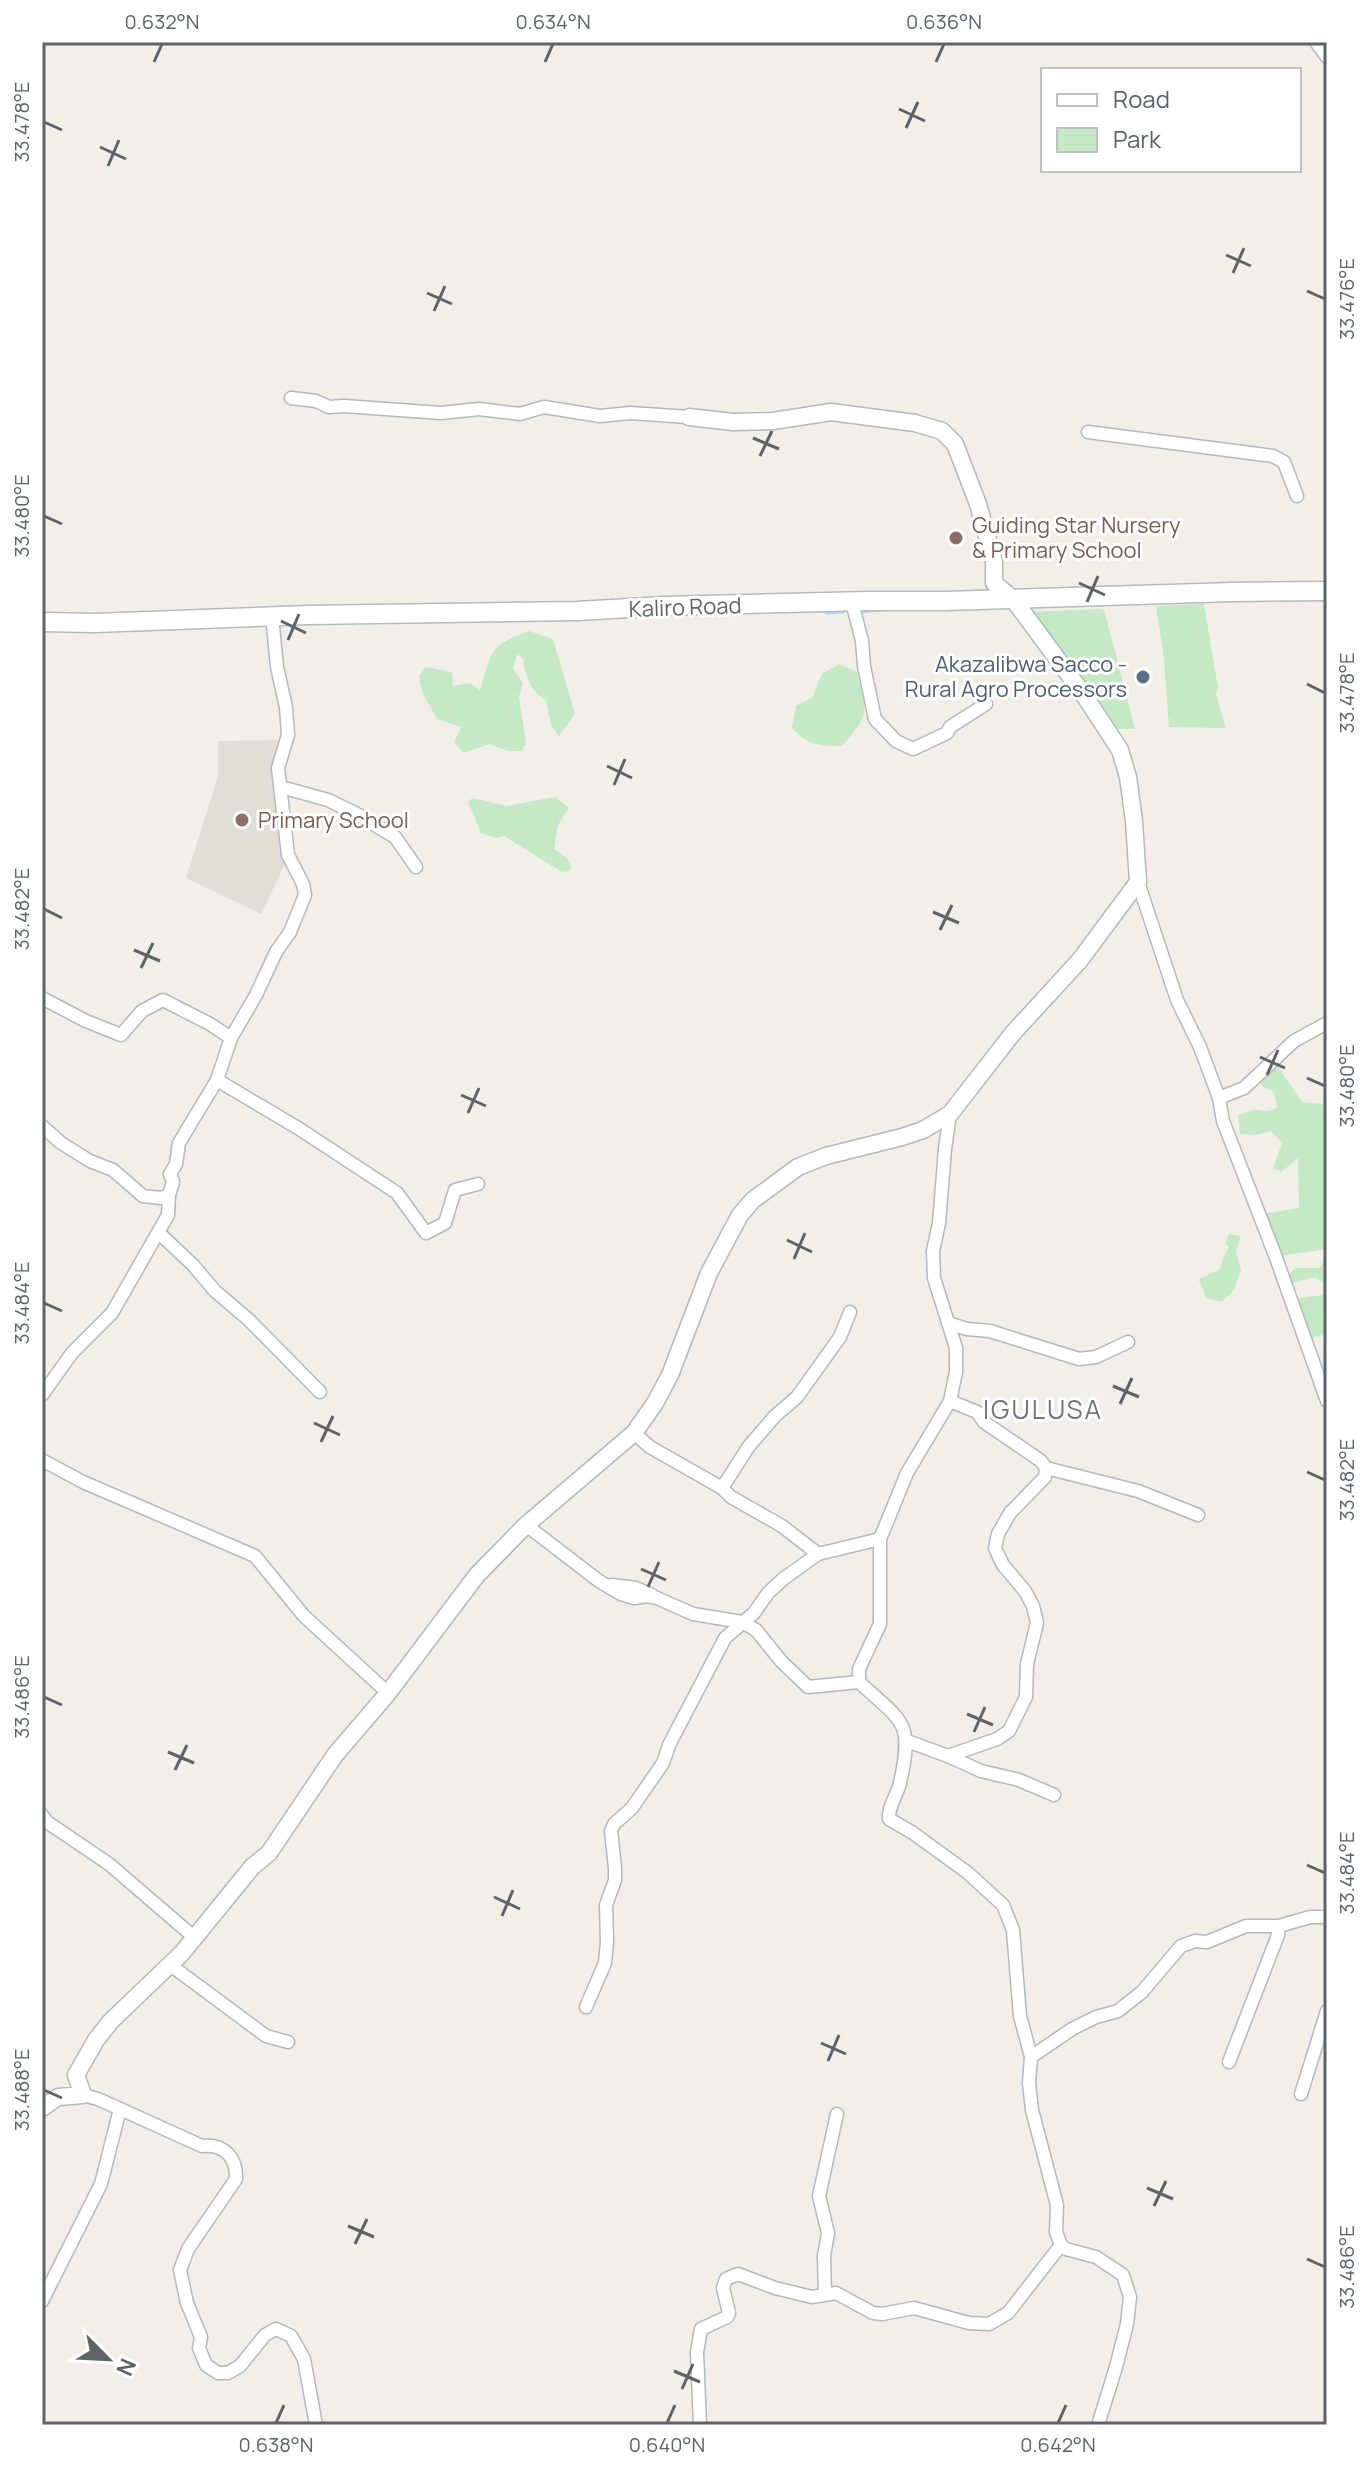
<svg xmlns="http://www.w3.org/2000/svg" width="1369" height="2467" font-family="Manrope,sans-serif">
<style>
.education{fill:#e1ded6}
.green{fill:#c5e8c5}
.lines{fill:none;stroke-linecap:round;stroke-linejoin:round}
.stream{stroke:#aadaff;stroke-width:3}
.minor-casing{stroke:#b5b8bc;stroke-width:15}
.tertiary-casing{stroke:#b5b8bc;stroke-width:19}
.secondary-casing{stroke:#b6babf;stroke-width:21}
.minor{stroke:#fff;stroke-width:12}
.tertiary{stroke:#fff;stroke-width:16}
.secondary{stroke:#fff;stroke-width:18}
.ticks{fill:none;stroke:#5f6368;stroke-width:3}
.education-dot{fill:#8d6e63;stroke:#fff;stroke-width:3}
.service-dot{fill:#5c6f8a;stroke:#fff;stroke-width:3}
.labels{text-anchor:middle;stroke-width:6;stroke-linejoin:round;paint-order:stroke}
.education-label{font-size:22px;fill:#785e54;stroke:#fff;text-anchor:start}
.street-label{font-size:22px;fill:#5f6368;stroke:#fff}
.service-label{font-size:22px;fill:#4e5e75;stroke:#fff;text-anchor:end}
.quarter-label{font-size:26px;letter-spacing:2px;fill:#70757a;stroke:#fff}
.neatline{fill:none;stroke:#5f6368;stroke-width:3}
.ticks-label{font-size:20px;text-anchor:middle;fill:#5f6368}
</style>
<rect width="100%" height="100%" fill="#f1efe8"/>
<!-- education -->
<path class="education" d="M277,740L274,767L285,864L261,914L186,878L218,776V741Z"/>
<!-- green -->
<g class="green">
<path d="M1204,604L1218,688L1216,694L1226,728L1169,727L1164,659L1156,606Z"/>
<path d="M1103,609L1106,617L1135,729H1107L1026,612Z"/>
<path d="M529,631L553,639L575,714L559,736L551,725L546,700C528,689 527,678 523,659L517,654L513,668L523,683L519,697L526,743L522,751H508L489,744L464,753L454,742L461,727L437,719L423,694L419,677L425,667L452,672L453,686L470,683L480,690C493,650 487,647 529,631Z"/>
<path d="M839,664L857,672C868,713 870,714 842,746C820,746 807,745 792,728L796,706L812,698L822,674Z"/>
<path d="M555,797L569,808L558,825L554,849L567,858L571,866L569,871L562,872L504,836L496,838L481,833L468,802L473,798L507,806Z"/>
<path d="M1277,1065L1302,1102L1322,1104L1327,1107V1249L1279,1256L1262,1214L1299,1208L1298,1158L1281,1172L1273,1168L1282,1143L1271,1131L1255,1135L1240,1134L1238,1115L1253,1110L1268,1111L1277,1108L1274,1092L1262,1086L1259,1075Z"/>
<path d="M1229,1234L1241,1236L1236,1251L1241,1270L1234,1290L1222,1302L1206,1298L1199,1279L1220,1269L1223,1258L1229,1247L1225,1244Z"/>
<path d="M1324,1261H1327V1338L1322,1335L1314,1337L1311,1348L1293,1299L1323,1295L1324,1283L1314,1277L1293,1283L1288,1275L1296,1268H1319Z"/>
</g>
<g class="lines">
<!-- stream -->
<g class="stream">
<path d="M857,612L881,610"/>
<path d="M826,613L843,612"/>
</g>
<!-- minor casing -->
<g class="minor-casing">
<g id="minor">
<path d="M1316,42L1327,57"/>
<path d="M291,398L316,401L329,407L344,406L441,413L479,409L520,414L544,407L600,416L630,413L689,417"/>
<path d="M1088,432L1273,456L1284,462L1297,496"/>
<path d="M852,602L862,641L864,666L875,719L896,741L913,749L947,733L950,727L986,704"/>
<path d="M281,787L328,800L355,813L395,837L416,867"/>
<path d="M1138,882L1177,1000L1200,1047L1219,1098L1223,1121L1275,1255L1327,1401"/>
<path d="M42,998L86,1021L121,1035L142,1011L163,1000L210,1024L231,1038"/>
<path d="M217,1080L298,1128L397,1193L426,1233L445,1223L455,1190L478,1184"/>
<path d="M1219,1098L1244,1088L1294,1041L1327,1023"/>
<path d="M950,1114L945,1149L939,1223L933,1251L934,1278L956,1348V1372L950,1401L907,1473L880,1539V1624L859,1669V1682C902,1722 914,1720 900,1783C897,1796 888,1806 889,1819L913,1833L968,1873L1003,1905L1013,1930L1020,2016L1031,2057L1029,2083L1032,2110L1057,2205L1056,2232L1061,2245L1066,2249L1096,2257L1123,2275L1130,2297L1127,2324L1116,2367L1098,2425"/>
<path d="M42,1126L61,1143L90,1161L113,1170L143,1196L161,1198L169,1195L173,1182L170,1174L176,1164L179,1143L217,1080L231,1038L256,995L276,952L290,932L305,895L303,884L288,855L278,768L288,735L286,707L277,667L272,616"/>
<path d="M159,1233L193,1265L215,1291L249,1320L320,1392"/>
<path d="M948,1323L967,1329L990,1331L1079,1359L1096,1357L1128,1342"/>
<path d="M42,1395L72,1353L112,1313L168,1215L169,1195"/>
<path d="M950,1401L977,1412L984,1422L1041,1461L1046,1468L1138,1491L1198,1515"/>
<path d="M634,1433L650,1447L722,1488L731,1497L782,1526L818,1554"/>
<path d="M42,1460L83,1482L255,1556L304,1616L388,1693"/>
<path d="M722,1488L749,1446L775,1416L797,1397L840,1337L850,1312"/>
<path d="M526,1525L599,1581L621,1594L634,1598L647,1596L657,1598L693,1614L742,1622L756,1630L781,1661L808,1687L859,1682"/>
<path d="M612,1585L636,1588L652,1595"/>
<path d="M907,1741L948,1756L981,1771L1019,1780L1054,1795"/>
<path d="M948,1756L997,1739L1009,1731L1026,1697L1027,1664L1037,1623L1033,1606L1025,1591L1003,1565L995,1548L998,1534L1010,1513L1045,1477L1046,1468"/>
<path d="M42,1815L47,1822L109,1864L195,1938"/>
<path d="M169,1964L266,2036L288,2042"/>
<path d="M586,2007L605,1963L607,1942L606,1905L615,1880V1868L611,1831L614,1824L632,1808L663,1763L669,1745L725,1638L754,1613L768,1593L783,1579L818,1554L880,1539"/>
<path d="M1031,2057L1072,2029L1096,2017L1118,2011L1142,1992L1181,1946L1195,1941L1207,1942L1246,1926H1279L1310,1917H1327"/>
<path d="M1229,2062L1278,1935L1279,1926"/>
<path d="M1301,2094L1327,2011"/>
<path d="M83,2095L98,2099L202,2146C224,2144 237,2157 236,2179L188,2249L180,2270L187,2303L201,2337L199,2348L206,2365L218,2373H228L240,2366L265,2335L276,2329L291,2336L304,2359L316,2425"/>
<path d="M825,2293L824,2256L828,2233L819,2196L837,2114"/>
<path d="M42,2301L101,2184L120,2109"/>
<path d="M700,2425L697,2352L701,2329L727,2317L729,2313L723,2288L726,2279L738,2274L775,2288L812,2297L836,2293L873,2313L882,2314L914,2308L969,2323L989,2324L1008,2313L1061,2245"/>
</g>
</g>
<!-- tertiary casing -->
<g class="tertiary-casing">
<path id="tertiary" d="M42,2108L58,2097L83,2095L76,2075L96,2040L111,2021L182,1953L252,1867L269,1853L335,1755L388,1693L477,1575L526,1525L634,1433L655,1403L670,1375L709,1273L740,1215L753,1200L798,1167L826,1156L902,1137L923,1130L950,1114L1013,1033L1080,960L1138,882L1134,821L1128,777L1120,750L1084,695L1013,599L994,583V562L978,504L955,444L942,431L915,423L831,412L773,421L733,422L689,417"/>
</g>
<!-- secondary casing -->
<g class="secondary-casing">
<path id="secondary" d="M42,622L95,623L308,615L577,611L664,606L869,601H946L1232,592L1327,591"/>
</g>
<!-- minor -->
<use href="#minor" class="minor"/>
<!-- tertiary -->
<use href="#tertiary" class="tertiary"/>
<!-- secondary -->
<use href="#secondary" class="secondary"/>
</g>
<!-- ticks -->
<path class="ticks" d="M154,62L162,44M545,62L553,44M936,62L944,44M899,109L925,121M44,122L62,130M906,128L918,102M100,147L126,159M108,166L119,140M1226,255L1251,266M1233,273L1244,248M1307,291L1325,299M427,293L452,304M434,311L445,286M753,438L779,449M760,456L772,431M44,516L62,524M1079,583L1105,595M1087,602L1098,576M281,621L306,633M288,640L299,614M1307,684L1325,693M607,766L632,778M614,785L625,759M44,909L62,918M933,912L959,923M940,930L952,905M134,950L160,961M141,968L153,943M1260,1057L1285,1068M1267,1075L1278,1050M1307,1078L1325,1086M461,1095L486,1106M468,1113L479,1088M787,1240L812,1252M794,1259L805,1233M44,1303L62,1311M1113,1386L1139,1397M1120,1404L1132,1378M314,1423L340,1435M321,1442L333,1416M1307,1472L1325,1480M641,1569L666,1580M648,1587L659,1562M44,1697L62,1705M967,1714L993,1725M974,1732L985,1707M168,1752L194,1763M175,1770L187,1745M1307,1865L1325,1873M494,1897L520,1909M502,1916L513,1890M821,2043L846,2054M828,2061L839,2035M44,2090L62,2098M1147,2188L1173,2199M1154,2206L1166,2181M348,2226L374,2237M355,2244L367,2219M1307,2259L1325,2267M674,2371L700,2382M682,2389L693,2364M276,2423L284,2405M667,2423L675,2405M1058,2423L1066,2405"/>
<!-- markers -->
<g class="education-dot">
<circle cx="956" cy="538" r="8"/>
<circle cx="242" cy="820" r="8"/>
</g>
<circle class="service-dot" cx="1143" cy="677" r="8"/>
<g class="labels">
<!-- education labels -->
<g class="education-label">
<text x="972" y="533">Guiding Star Nursery<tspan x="972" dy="25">&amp; Primary School</tspan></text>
<text x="258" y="828">Primary School</text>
</g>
<!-- street labels -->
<g class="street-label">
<text transform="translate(685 607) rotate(-2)" y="8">Kaliro Road</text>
</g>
<!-- service labels -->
<g class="service-label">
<text x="1127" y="672">Akazalibwa Sacco -<tspan x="1127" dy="25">Rural Agro Processors</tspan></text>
</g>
<!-- quarter labels -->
<g class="quarter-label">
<text x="1043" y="1419">IGULUSA</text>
</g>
</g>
<!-- border -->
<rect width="1369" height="2467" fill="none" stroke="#ffffff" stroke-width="88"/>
<!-- legend -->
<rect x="1041" y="68" width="260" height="104" fill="#ffffff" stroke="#bfc1c3" stroke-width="2"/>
<rect x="1057" y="94" width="40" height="12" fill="#ffffff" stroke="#bfc1c3" stroke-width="2"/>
<text x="1113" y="108" font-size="24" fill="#5f6368">Road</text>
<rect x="1057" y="128" width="40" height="24" fill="#c5e8c5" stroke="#bfc1c3" stroke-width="2"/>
<text x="1113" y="148" font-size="24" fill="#5f6368">Park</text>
<!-- north arrow -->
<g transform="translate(108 2359) rotate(114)" stroke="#ffffff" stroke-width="6" paint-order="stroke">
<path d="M0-6L14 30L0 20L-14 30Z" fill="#5f6368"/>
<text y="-12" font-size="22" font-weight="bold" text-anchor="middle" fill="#5f6368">N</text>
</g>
<rect x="44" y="44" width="1281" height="2379" class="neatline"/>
<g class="ticks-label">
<text x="162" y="29">0.632°N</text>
<text x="553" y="29">0.634°N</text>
<text x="944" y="29">0.636°N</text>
<text transform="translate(22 122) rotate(-90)" y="7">33.478°E</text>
<text transform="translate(1347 299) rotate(-90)" y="7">33.476°E</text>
<text transform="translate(22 516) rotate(-90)" y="7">33.480°E</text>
<text transform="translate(1347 693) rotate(-90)" y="7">33.478°E</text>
<text transform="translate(22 909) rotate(-90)" y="7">33.482°E</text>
<text transform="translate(1347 1086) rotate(-90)" y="7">33.480°E</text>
<text transform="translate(22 1303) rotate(-90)" y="7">33.484°E</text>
<text transform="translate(1347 1480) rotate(-90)" y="7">33.482°E</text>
<text transform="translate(22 1697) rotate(-90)" y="7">33.486°E</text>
<text transform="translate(1347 1873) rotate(-90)" y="7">33.484°E</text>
<text transform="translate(22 2090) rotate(-90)" y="7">33.488°E</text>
<text transform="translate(1347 2267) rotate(-90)" y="7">33.486°E</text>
<text x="276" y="2452">0.638°N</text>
<text x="667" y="2452">0.640°N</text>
<text x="1058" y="2452">0.642°N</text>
</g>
</svg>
